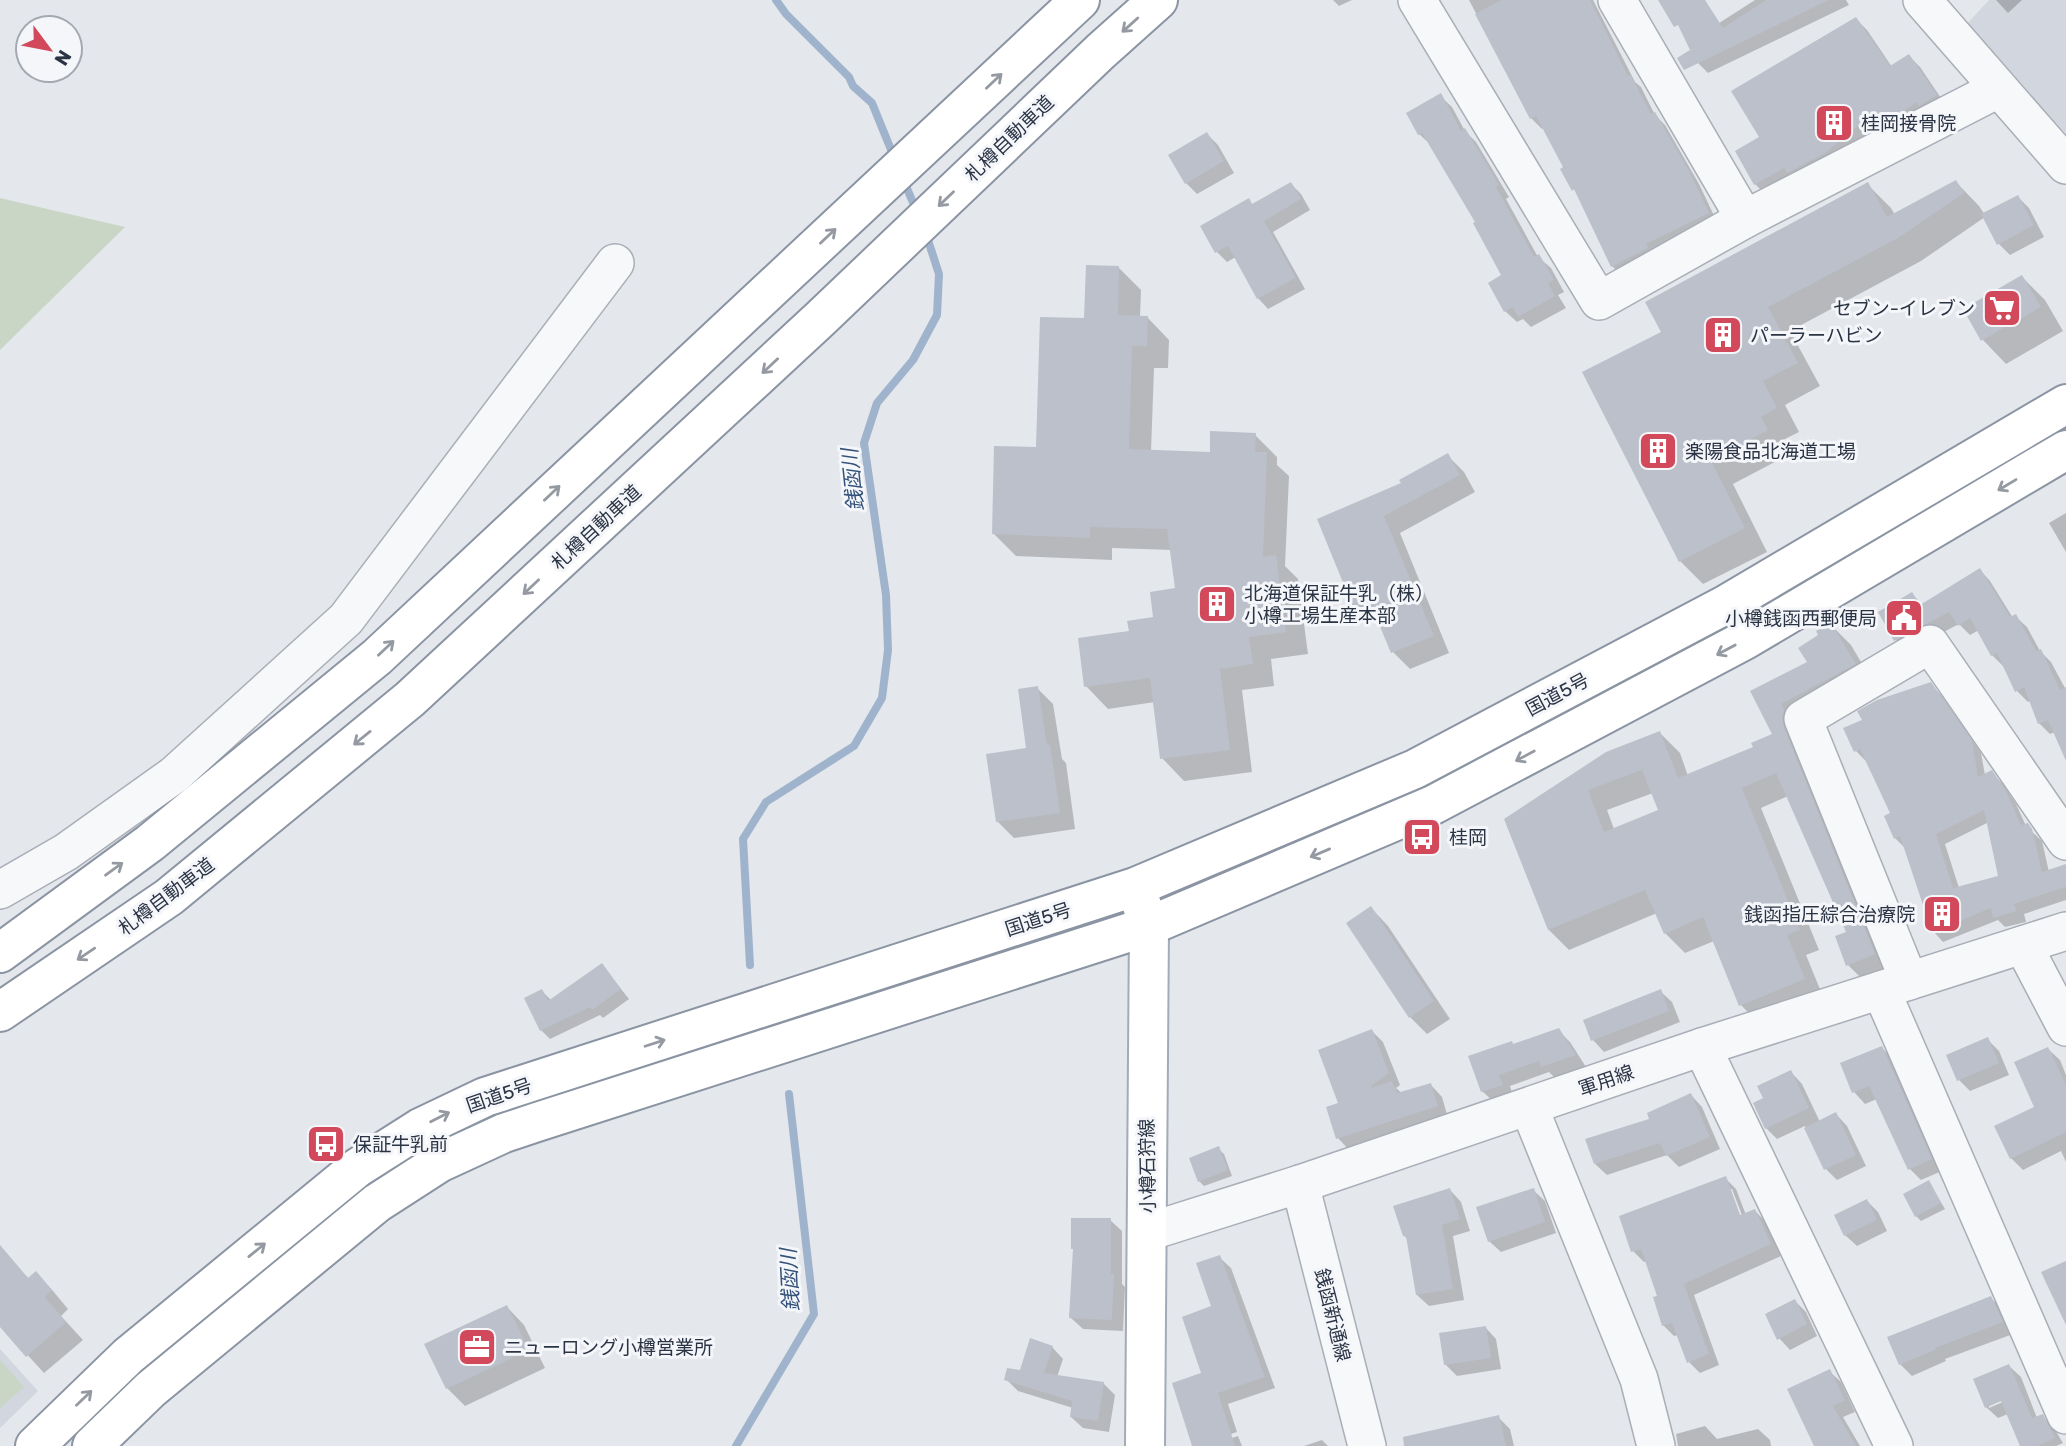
<svg xmlns="http://www.w3.org/2000/svg" width="2066" height="1446" font-family="Rubik,'Noto Sans JP',sans-serif">
<style>
.built{fill:#d2d6de}
.green{fill:#c9d6c5}
.shadow{fill:#0003;fill-rule:evenodd}
.lines{fill:none;stroke-linecap:round;stroke-linejoin:round}
.stream{stroke:#9fb4cc;stroke-width:8}
.building{fill:#bbc0ca;fill-rule:evenodd}
.minor-casing{stroke:#a9aeb7;stroke-width:40}
.major-casing{stroke:#a3abb8;stroke-width:42}
.highway-casing{stroke:#8b94a3;stroke-width:42}
.minor{stroke:#f7f8fa;stroke-width:37}
.major{stroke:#fff;stroke-width:38}
.highway{stroke:#fff;stroke-width:38}
.oneway{stroke:#959aa2}
.labels{text-anchor:middle;stroke-width:6;stroke-linejoin:round;paint-order:stroke}
.poi-label{font-size:19px;fill:#2b3445;stroke:#f4f6f9;text-anchor:start}
.street-label{font-size:19px;fill:#2b3445;stroke:#f4f6f9}
.water-label{font-size:21px;font-style:italic;fill:#34527a;stroke:#f4f6f9}
</style>
<rect width="100%" height="100%" fill="#e4e7ec"/>
<!-- built -->
<g class="built">
<path d="M1989,0H2066V134L1968,23Z"/>
<path d="M0,1349L38,1391L0,1428Z"/>
</g>
<!-- green -->
<g class="green">
<path d="M0,198L125,227L0,350Z"/>
<path d="M0,1360L24,1387L0,1408Z"/>
</g>
<!-- shadow -->
<g class="shadow">
<path d="M1333,0H1352L1339,6Z"/>
<path d="M1469,0H1593L1635,82L1641,87L1655,115L1665,125L1699,184L1718,224L1623,277L1612,266L1544,127L1542,129L1531,118Z"/>
<path d="M1755,0H1846L1849,5L1708,73L1698,63L1688,43Z"/>
<path d="M1996,0H2022L2008,13Z"/>
<path d="M1856,19L1867,30L1892,67L1909,56L1920,67L1947,107L1889,133L1881,126L1836,164L1766,195L1755,184L1761,138Z"/>
<path d="M1440,96L1452,107L1465,131L1476,142L1509,197L1506,199L1538,257L1551,268L1564,292L1558,295L1566,308L1531,327L1523,319L1517,322L1505,311L1504,276L1478,223L1431,145L1419,134Z"/>
<path d="M1207,134L1218,145L1234,173L1197,194L1186,183Z"/>
<path d="M1956,182L1979,206L1985,215L2018,197L2029,208L2044,237L2010,255L1999,244L1985,217L1921,261L1790,331L1820,386L1785,405L1799,432L1783,440L1790,454L1733,484L1767,552L1703,584L1680,561L1663,333L1868,185L1891,208L1895,215Z"/>
<path d="M1291,184L1301,194L1310,210L1273,232L1305,289L1268,309L1258,298L1236,257L1227,262L1217,252L1202,226L1253,205Z"/>
<path d="M1119,268L1141,290L1140,317H1147L1169,340L1168,368H1154L1151,452L1211,454L1255,435L1277,457V465L1289,476L1285,566L1298,579L1308,654L1271,659L1274,686L1242,690L1252,772L1184,781L1162,758L1155,702L1108,709L1086,686L1131,632L1155,619L1176,589L1172,550L1112,548V560L1016,556L994,534L1038,449L1086,319Z"/>
<path d="M2022,277L2045,300L2063,331L2006,364L1983,340L1965,310Z"/>
<path d="M1447,455L1464,472L1475,492L1400,533L1449,653L1410,669L1393,652L1379,619L1371,623L1355,606L1319,520L1404,484Z"/>
<path d="M2066,513V552L2049,523Z"/>
<path d="M1980,570L1990,581L2013,618L2016,617L2027,627L2040,651L2051,662L2066,690V759L2055,732L2050,734L2039,723L2031,700L2028,702L2017,691L2003,666L1992,655L1979,630L1970,635L1959,624L1907,651L1896,640L1912,594L1923,605Z"/>
<path d="M1831,625L1851,645L1874,684L1799,724L1894,974L1868,985L1848,965V933L1788,796L1761,808L1819,950L1806,955L1824,999L1761,1026L1741,1005L1714,941L1685,953L1665,933L1657,913L1569,950L1549,930L1506,820L1660,733L1680,753L1688,776L1755,748L1774,735L1752,692L1809,663L1821,636ZM1653,793L1660,811L1614,829L1607,810Z"/>
<path d="M1930,684L1941,695L1981,753L1985,775L1991,773L2002,783L2016,804L2026,826L2042,841L2049,872L2066,869V900L2024,914L2026,922L2005,927L1998,920L1943,942L1933,931L1905,848L1895,838L1892,814L1866,761L1856,751ZM1989,822L2000,877L1959,888L1945,844Z"/>
<path d="M1037,688L1053,704L1062,759L1066,763L1075,829L1014,838L997,821L1028,750Z"/>
<path d="M1371,908L1388,926L1450,1019L1427,1034L1410,1017Z"/>
<path d="M602,965L629,999L603,1018L600,1015L550,1039L541,1030L542,991L552,1001Z"/>
<path d="M1660,991L1672,1002L1680,1022L1604,1052L1593,1040Z"/>
<path d="M1558,1030L1570,1042L1586,1067L1554,1077L1549,1072L1510,1086L1513,1096L1494,1102L1482,1091L1513,1046Z"/>
<path d="M1372,1031L1383,1042L1400,1085L1396,1088L1403,1094L1431,1085L1442,1097L1448,1118L1349,1150L1338,1138L1341,1104Z"/>
<path d="M1987,1039L1999,1051L2009,1075L1970,1091L1959,1080Z"/>
<path d="M1882,1048L1893,1059L1942,1171L1921,1180L1910,1169L1877,1099L1865,1104L1854,1092Z"/>
<path d="M2048,1049L2060,1060L2066,1075V1162L2061,1151L2023,1170L2011,1158L2036,1108Z"/>
<path d="M1791,1072L1802,1084L1820,1122L1836,1114L1847,1126L1866,1166L1837,1180L1826,1169L1805,1126L1777,1139L1766,1128L1765,1099Z"/>
<path d="M1691,1095L1702,1107L1720,1149L1679,1167L1667,1155L1607,1175L1595,1164L1652,1120Z"/>
<path d="M1218,1149L1224,1154L1232,1176L1204,1186L1199,1181Z"/>
<path d="M1725,1178L1736,1189L1746,1215L1755,1211L1766,1222L1781,1256L1694,1295L1719,1365L1700,1373L1689,1362L1678,1335L1674,1336L1663,1325L1659,1297L1647,1261L1644,1262L1633,1251ZM1729,1189H1732L1745,1223L1741,1224Z"/>
<path d="M1929,1182L1945,1209L1921,1221L1916,1216Z"/>
<path d="M1450,1190L1461,1202L1470,1231L1453,1236L1464,1300L1429,1306L1417,1295L1408,1239L1404,1236Z"/>
<path d="M1533,1190L1545,1201L1556,1233L1501,1252L1489,1241Z"/>
<path d="M1867,1201L1878,1212L1887,1231L1857,1246L1845,1235Z"/>
<path d="M1110,1220L1122,1231V1284L1125,1287L1123,1331L1083,1329L1071,1318L1074,1250L1073,1249Z"/>
<path d="M8,1257L29,1279L36,1273L53,1291L68,1309L61,1316L83,1340L44,1373L0,1325V1264Z"/>
<path d="M1219,1257L1231,1268L1275,1388L1228,1404L1237,1432L1194,1446Z"/>
<path d="M1991,1298L2002,1309L2013,1334L1945,1359L1946,1361L1912,1376L1900,1364L1889,1338Z"/>
<path d="M1795,1301L1806,1312L1817,1336L1790,1350L1779,1338Z"/>
<path d="M507,1307L524,1325L545,1368L465,1406L447,1388Z"/>
<path d="M1485,1327L1496,1339L1501,1369L1457,1376L1445,1364Z"/>
<path d="M1052,1347L1063,1359L1057,1377L1103,1383L1115,1395L1109,1432L1083,1428L1071,1417L1073,1408L1018,1391L1006,1379L1021,1371Z"/>
<path d="M2009,1366L2021,1377L2037,1418L2042,1416L2054,1428L2063,1443L2056,1446H2021L2008,1414L1998,1418L1986,1407ZM2008,1396L2010,1399L1989,1408V1404Z"/>
<path d="M1829,1371L1841,1382L1855,1412L1843,1417L1860,1446H1816Z"/>
<path d="M1498,1417L1510,1429L1514,1446H1445Z"/>
<path d="M1705,1426L1717,1439L1758,1429L1770,1440L1771,1446H1678L1676,1434Z"/>
<path d="M1238,1436L1242,1446H1207Z"/>
<path d="M1322,1440L1328,1446H1304Z"/>
</g>
<g class="lines">
<!-- stream -->
<g class="stream">
<path d="M776,0L786,14L849,77L853,86L872,103L894,157"/>
<path d="M903,179L917,212"/>
<path d="M750,965L743,839L766,802L854,746L882,698L888,650L886,595L864,443L877,403L913,360L937,315L939,274L926,234"/>
<path d="M736,1446L814,1314L789,1094"/>
</g>
</g>
<!-- building -->
<g class="building">
<path d="M1501,0H1590L1628,76L1630,74L1651,114L1655,112L1689,171L1709,213L1646,244L1648,248L1611,267L1574,189L1572,191L1560,169L1563,167L1536,116L1530,119L1475,14Z"/>
<path d="M1658,0H1705L1723,28L1766,0H1829L1684,70L1677,58L1690,50L1678,25L1674,27Z"/>
<path d="M1856,17L1890,66L1909,54L1937,95L1919,106L1917,102L1889,121L1886,116L1876,124L1871,115L1825,153L1787,173L1784,168L1754,185L1735,151L1759,137L1731,91Z"/>
<path d="M1441,93L1461,131L1465,128L1499,185L1496,187L1534,257L1539,254L1554,280L1548,283L1555,296L1518,317L1513,307L1504,312L1488,283L1501,275L1473,223L1475,222L1422,133L1418,135L1406,113Z"/>
<path d="M1207,132L1224,161L1185,184L1168,155Z"/>
<path d="M1956,180L1964,193L1898,238L1768,307L1798,363L1763,381L1777,408L1761,417L1768,430L1711,461L1745,528L1679,562L1582,372L1661,332L1645,302L1868,182L1887,217Z"/>
<path d="M1291,182L1301,199L1264,221L1296,278L1257,299L1228,246L1215,253L1200,226L1249,198L1252,204Z"/>
<path d="M2018,195L2034,225L1997,245L1981,214Z"/>
<path d="M1086,265L1119,266L1118,315L1148,316L1147,346H1132L1129,449L1210,452V431L1256,433L1255,452H1267L1263,557L1276,555L1286,632L1249,637L1253,664L1220,669L1230,750L1160,759L1150,678L1084,687L1078,638L1129,631L1127,621L1153,617L1150,592L1175,588L1167,529L1090,527V538L992,534L994,446L1036,447L1040,317L1084,318Z"/>
<path d="M2022,275L2041,307L1981,341L1963,309Z"/>
<path d="M1448,453L1460,475L1384,516L1434,636L1391,653L1369,600L1353,607L1317,519L1401,483L1399,480Z"/>
<path d="M1980,568L2010,617L2016,614L2036,651L2041,649L2060,690L2066,687V761L2048,720L2038,724L2024,687L2015,692L1997,653L1991,656L1970,618L1958,626L1949,612L1894,641L1878,612L1912,592L1920,605Z"/>
<path d="M1831,623L1856,664L1781,704L1784,711L1782,718L1784,727L1875,954L1846,966L1835,936L1846,932L1776,773L1742,788L1800,930L1787,935L1805,979L1739,1006L1703,917L1664,934L1645,890L1548,930L1504,819L1606,752L1660,731L1678,778L1753,747L1751,743L1772,734L1750,691L1807,662L1798,648L1818,635L1816,631ZM1642,770L1658,810L1604,832L1588,790Z"/>
<path d="M1931,682L1972,741L1978,777L1992,770L2006,791L2021,825L2028,823L2032,829L2042,872L2066,864V887L2014,904L2017,911L1993,918L1991,908L1932,932L1900,836L1894,839L1884,816L1890,813L1860,749L1854,752L1843,728L1862,720L1857,711L1877,700ZM1984,810L1998,876L1953,888L1936,834Z"/>
<path d="M1038,686L1047,745H1050L1060,813L996,822L986,754L1026,748L1018,689Z"/>
<path d="M1371,906L1434,1001L1409,1018L1346,923Z"/>
<path d="M602,963L621,989L592,1010L590,1007L540,1031L524,998L542,989L548,1001Z"/>
<path d="M1661,989L1669,1011L1591,1041L1583,1020Z"/>
<path d="M1559,1028L1576,1055L1541,1067L1539,1061L1499,1075L1503,1085L1481,1092L1468,1056L1512,1041L1513,1044Z"/>
<path d="M1372,1029L1389,1073L1371,1086L1372,1088L1392,1081L1397,1093L1431,1083L1438,1106L1336,1139L1326,1107L1338,1103L1318,1050Z"/>
<path d="M1988,1037L1999,1063L1957,1081L1946,1055Z"/>
<path d="M1882,1046L1932,1159L1908,1170L1869,1086L1852,1093L1840,1063Z"/>
<path d="M2048,1047L2066,1085V1132L2010,1159L1994,1126L2034,1107L2014,1062Z"/>
<path d="M1791,1070L1809,1108L1765,1129L1753,1103L1763,1098L1757,1086Z"/>
<path d="M1691,1093L1710,1137L1666,1156L1660,1143L1594,1164L1585,1139L1649,1119L1647,1113Z"/>
<path d="M1836,1112L1856,1155L1824,1170L1804,1128Z"/>
<path d="M1219,1146L1228,1170L1198,1182L1189,1158Z"/>
<path d="M1726,1176L1740,1215L1755,1209L1771,1244L1684,1284L1709,1354L1687,1363L1672,1323L1662,1326L1653,1297L1657,1296L1641,1249L1631,1252L1619,1216Z"/>
<path d="M1929,1180L1941,1203L1915,1217L1903,1194Z"/>
<path d="M1450,1188L1460,1219L1442,1225L1453,1289L1416,1295L1406,1236H1403L1393,1206Z"/>
<path d="M1534,1188L1545,1222L1488,1242L1476,1207Z"/>
<path d="M1867,1199L1877,1220L1844,1236L1834,1215Z"/>
<path d="M1071,1218H1111V1274H1114L1112,1320L1069,1318L1073,1249H1071Z"/>
<path d="M0,1245L28,1278L36,1271L52,1290L45,1297L66,1322L26,1357L0,1327Z"/>
<path d="M1220,1255L1265,1377L1218,1393L1235,1446H1192L1172,1383L1201,1373L1182,1317L1211,1306L1196,1263Z"/>
<path d="M2066,1261V1325L2041,1272Z"/>
<path d="M1991,1296L2003,1322L1935,1348V1350L1899,1365L1887,1337Z"/>
<path d="M1795,1299L1807,1324L1777,1340L1765,1314Z"/>
<path d="M507,1305L529,1350L446,1389L424,1344Z"/>
<path d="M1486,1326L1491,1358L1444,1365L1439,1333Z"/>
<path d="M1030,1338L1053,1346L1044,1373L1104,1382L1098,1421L1070,1417L1072,1401L1004,1380L1007,1368L1020,1370Z"/>
<path d="M2009,1364L2032,1418L2043,1414L2055,1438L2038,1446H2020L2001,1401L1985,1408L1973,1379Z"/>
<path d="M1830,1369L1845,1400L1833,1406L1856,1446H1814L1787,1389Z"/>
<path d="M1499,1415L1506,1446H1404L1403,1437Z"/>
</g>
<g class="lines">
<!-- minor casing -->
<g class="minor-casing">
<g id="minor">
<path d="M1417,0L1599,301L1745,219L1998,89"/>
<path d="M1617,0L1745,219"/>
<path d="M1922,0L2066,165"/>
<path d="M0,890L66,852L174,775L346,619L615,263"/>
<path d="M2023,945L2066,1027"/>
<path d="M1909,981L1803,719L1930,644L2066,841"/>
<path d="M1881,990L2066,1415"/>
<path d="M1702,1047L1894,1446"/>
<path d="M1529,1107L1639,1379L1656,1446"/>
<path d="M1300,1184L1367,1446"/>
<path d="M1148,1232L1300,1184L1702,1047L2066,931"/>
</g>
</g>
<!-- major casing -->
<g class="major-casing">
<path id="major" d="M1139,897L1149,926L1145,1446"/>
</g>
<!-- highway casing -->
<g class="highway-casing">
<g id="highway">
<path d="M0,953L150,843L377,657L1080,0"/>
<path d="M0,1012L169,897L410,699L820,319L1101,51L1158,0"/>
<path d="M35,1446L128,1356L357,1168L420,1128L485,1097L519,1086L1135,887L1415,769L1725,605L2066,404"/>
<path d="M92,1446L151,1389L377,1203L439,1163L504,1133L537,1122L1149,926L1433,805L1745,640L2066,450"/>
</g>
</g>
<!-- minor -->
<use href="#minor" class="minor"/>
<!-- major -->
<use href="#major" class="major"/>
<!-- highway -->
<use href="#highway" class="highway"/>
</g>
<!-- one-way arrows -->
<defs><path id="oneway-shaft" d="M-6 0H5M1.5-3L5.5 0L1.5 3" fill="none" stroke-width="1.6" stroke-linecap="round" stroke-linejoin="round" transform="scale(1.75)"/></defs>
<g class="oneway">
<use href="#oneway-shaft" transform="translate(1130 25) rotate(138)"/>
<use href="#oneway-shaft" transform="translate(994 81) rotate(-43)"/>
<use href="#oneway-shaft" transform="translate(946 199) rotate(136)"/>
<use href="#oneway-shaft" transform="translate(828 236) rotate(-43)"/>
<use href="#oneway-shaft" transform="translate(770 366) rotate(137)"/>
<use href="#oneway-shaft" transform="translate(2007 485) rotate(149)"/>
<use href="#oneway-shaft" transform="translate(552 493) rotate(-43)"/>
<use href="#oneway-shaft" transform="translate(531 587) rotate(137)"/>
<use href="#oneway-shaft" transform="translate(386 648) rotate(-43)"/>
<use href="#oneway-shaft" transform="translate(1726 650) rotate(152)"/>
<use href="#oneway-shaft" transform="translate(362 738) rotate(141)"/>
<use href="#oneway-shaft" transform="translate(1525 756) rotate(152)"/>
<use href="#oneway-shaft" transform="translate(1320 853) rotate(157)"/>
<use href="#oneway-shaft" transform="translate(114 869) rotate(-36)"/>
<use href="#oneway-shaft" transform="translate(86 954) rotate(146)"/>
<use href="#oneway-shaft" transform="translate(655 1043) rotate(-18)"/>
<use href="#oneway-shaft" transform="translate(440 1117) rotate(-27)"/>
<use href="#oneway-shaft" transform="translate(257 1250) rotate(-39)"/>
<use href="#oneway-shaft" transform="translate(84 1398) rotate(-44)"/>
</g>
<!-- icons -->
<defs>
<g id="building-square" transform="scale(2.0125)"><rect x="-9" y="-9" width="18" height="18" rx="4" fill="#d1495b" stroke="#f4f6f9"/><path d="M-4-6H4V6H1V3H-1V6H-4ZM-2.5-4.3h1.7v1.8h-1.7ZM.8-4.3h1.7v1.8H.8ZM-2.5-1h1.7V.8h-1.7ZM.8-1h1.7V.8H.8Z" fill="#fff"/></g>
<g id="supermarket-square" transform="scale(2.0125)"><rect x="-9" y="-9" width="18" height="18" rx="4" fill="#d1495b" stroke="#f4f6f9"/><path d="M-6-5.5h2.5l.6 2H6L4.5 2H-2.5L-4.4-4H-6ZM-1.5 3.2a1.3 1.3 0 1 0 .1 0ZM3 3.2a1.3 1.3 0 1 0 .1 0Z" fill="#fff"/></g>
<g id="civic-square" transform="scale(2.0125)"><rect x="-9" y="-9" width="18" height="18" rx="4" fill="#d1495b" stroke="#f4f6f9"/><path d="M-.6-6.5H3V-4.5H.6V-3L4-1V1h2V6H-6V1h2V-1L-.6-3ZM-1.2 2.5V6h2.4V2.5Z" fill="#fff"/></g>
<g id="bus-square" transform="scale(2.0125)"><rect x="-9" y="-9" width="18" height="18" rx="4" fill="#d1495b" stroke="#f4f6f9"/><path d="M-5-6H5V4H4V6H2V4H-2V6H-4V4H-5ZM-3.5-4V0h7V-4ZM-3.5 1.2v1.5H-2V1.2ZM2 1.2v1.5H3.5V1.2Z" fill="#fff"/></g>
<g id="office-square" transform="scale(2.0125)"><rect x="-9" y="-9" width="18" height="18" rx="4" fill="#d1495b" stroke="#f4f6f9"/><path d="M-6-3h4V-5.5h4V-3h4V5H-6ZM-1-4.5V-3h2v-1.5ZM-6 0V1H6V0Z" fill="#fff"/></g>
</defs>
<g fill-rule="evenodd">
<use href="#building-square" x="1834" y="123"/>
<use href="#supermarket-square" x="2002" y="308"/>
<use href="#building-square" x="1723" y="335"/>
<use href="#building-square" x="1658" y="451"/>
<use href="#building-square" x="1217" y="604"/>
<use href="#civic-square" x="1904" y="618"/>
<use href="#bus-square" x="1422" y="837"/>
<use href="#building-square" x="1942" y="914"/>
<use href="#bus-square" x="326" y="1144"/>
<use href="#office-square" x="477" y="1347"/>
</g>
<g class="labels">
<!-- poi labels -->
<g class="poi-label">
<text x="1861" y="130">桂岡接骨院</text>
<text x="1975" y="315" text-anchor="end">セブン-イレブン</text>
<text x="1750" y="342">パーラーハビン</text>
<text x="1685" y="458">楽陽食品北海道工場</text>
<text x="1244" y="600">北海道保証牛乳（株）<tspan x="1244" dy="22">小樽工場生産本部</tspan></text>
<text x="1877" y="625" text-anchor="end">小樽銭函西郵便局</text>
<text x="1449" y="844">桂岡</text>
<text x="1915" y="921" text-anchor="end">銭函指圧綜合治療院</text>
<text x="353" y="1151">保証牛乳前</text>
<text x="504" y="1354">ニューロング小樽営業所</text>
</g>
<!-- street labels -->
<g class="street-label">
<text transform="translate(1009 138) rotate(-44)" y="7">札樽自動車道</text>
<text transform="translate(596 527) rotate(-43)" y="7">札樽自動車道</text>
<text transform="translate(1557 694) rotate(-28)" y="7">国道5号</text>
<text transform="translate(166 896) rotate(-37)" y="7">札樽自動車道</text>
<text transform="translate(1038 919) rotate(-18)" y="7">国道5号</text>
<text transform="translate(1606 1080) rotate(-19)" y="7">軍用線</text>
<text transform="translate(499 1095) rotate(-19)" y="7">国道5号</text>
<text transform="translate(1147 1166) rotate(-91)" y="7">小樽石狩線</text>
<text transform="translate(1333 1315) rotate(76)" y="7">銭函新通線</text>
</g>
<!-- water labels -->
<g class="water-label">
<text transform="translate(853 480) rotate(-96)" y="7">銭函川</text>
<text transform="translate(790 1280) rotate(-93)" y="7">銭函川</text>
</g>
</g>
<!-- north arrow -->
<g transform="translate(49 49) rotate(122)"><circle r="33" fill="#f4f6f9" stroke="#a4a8b1" stroke-width="2"/>
<path d="M0-5L12 26L0 18L-12 26Z" fill="#d1495b"/>
<text y="-10" font-size="19" font-weight="bold" text-anchor="middle" fill="#2b3445">N</text>
</g>
</svg>
